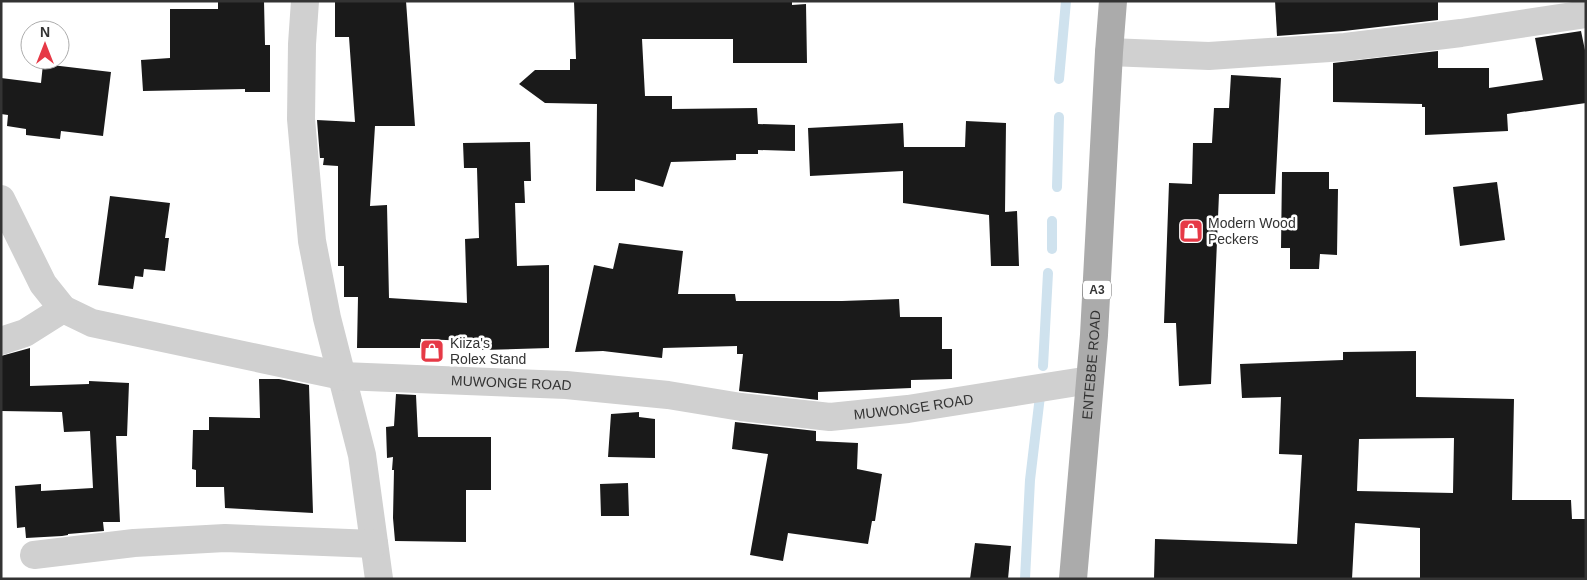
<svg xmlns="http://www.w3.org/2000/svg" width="1587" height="580" font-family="Helvetica,sans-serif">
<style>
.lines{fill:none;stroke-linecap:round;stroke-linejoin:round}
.stream{stroke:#cfe2ee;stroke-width:10}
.building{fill:#1a1a1a;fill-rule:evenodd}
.street{stroke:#d0d0d0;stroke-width:28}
.primary{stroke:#ababab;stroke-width:28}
.labels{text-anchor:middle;stroke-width:5;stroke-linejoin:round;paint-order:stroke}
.shield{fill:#fff;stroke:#707070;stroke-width:1}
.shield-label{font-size:12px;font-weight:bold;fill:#333}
.poi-label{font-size:14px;fill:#333;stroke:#fff;text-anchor:start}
.street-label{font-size:14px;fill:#333;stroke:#fff}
</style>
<rect width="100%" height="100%" fill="#fff"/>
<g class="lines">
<!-- stream -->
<g class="stream">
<path d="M1059,79L1066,1"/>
<path d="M1057,187L1059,117"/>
<path d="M1052,221V249"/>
<path d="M1043,366L1048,273"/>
<path d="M1025,579L1030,480L1040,396"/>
</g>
</g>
<!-- building -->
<g class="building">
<path d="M218,1H264L265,45H270V92H245V89L143,91L141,60L170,58V9H218Z"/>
<path d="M335,1H406L415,126H375L370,206L387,205L389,298L467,303L465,239L479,238L477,168H464L463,143L530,142L531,181H524L525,203H515L517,266L549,265V348L482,350V348H471V341L421,339L420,348H357L358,297H344V266H338V166L323,165L324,158H320L317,120L355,122L349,37H335Z"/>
<path d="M574,1H792V5L806,4L807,63H733V39H642L645,96H672V109L757,108L758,124L795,125V151L758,150V154H736V160L671,162L663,187L635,179V191H596L597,104L545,103L519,84L535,70H570V59H576Z"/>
<path d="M1275,1H1438V20L1344,31L1277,36Z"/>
<path d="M1581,31L1586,55V103L1507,114L1508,131L1425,135V107H1422V104L1333,102V63L1438,51V68H1489V88L1543,80L1535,38Z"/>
<path d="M43,64L111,72L103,136L61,131L60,139L26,135V129L7,126L8,115L1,114V78L41,83Z"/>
<path d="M1231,75L1281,78L1275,194H1219L1211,384L1179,386L1176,323H1164L1169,183L1192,184L1193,143H1212L1214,108H1229Z"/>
<path d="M966,121L1006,123L1005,212L1017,211L1019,266H991L989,215L903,203V171L810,176L808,128L903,123L904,147H965Z"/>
<path d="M1282,172H1329V189H1338L1337,255L1320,254L1319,269H1290V248H1281Z"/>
<path d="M1497,182L1505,240L1460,246L1453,187Z"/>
<path d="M110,196L170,203L165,238H169L165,271L144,269L143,277L135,276L133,289L98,285Z"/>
<path d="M619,243L683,251L678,294H735L736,301H842L899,299L900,317H942V349H952V379L911,380V388L818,392V400L739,391L743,354H737V346L663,348L662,358L603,351L575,352L594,265L613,269Z"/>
<path d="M30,348V386L89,384V381L129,383L127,436H116L120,522H103L104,531L68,534V535L62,536L26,538L25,527L17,528L15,486L41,484V491L93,488L90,431L64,432L62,412L1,411V356Z"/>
<path d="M1416,351V397L1514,399L1512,500H1571L1572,519H1586V579H1420V528L1355,523L1352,579H1154L1155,539L1297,544L1302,455L1279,454L1281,397L1242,398L1240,364L1343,360V352ZM1454,438L1453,493L1357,491L1359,439Z"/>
<path d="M259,379H279L309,385L313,513L225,508L224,487H196V470L192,469L193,430H209V417L260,418Z"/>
<path d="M396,394L416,395L418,437H491V490H466V542L395,541L393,518L394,470H392L393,457L387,458L386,427L394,426Z"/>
<path d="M639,412V417L655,419V458L608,457L611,414Z"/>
<path d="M735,422L816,431V441L858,443L857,469L882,474L875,521H872L868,544L788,533L783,561L750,555L768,454L732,449Z"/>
<path d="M628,483L629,516H601L600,484Z"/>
<path d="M975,543L1011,546L1008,579H970Z"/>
</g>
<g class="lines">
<!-- street -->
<g class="street">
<path d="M305,1L302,44L301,119L312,241L327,318L362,455L379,579"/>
<path d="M1109,52L1209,56L1345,47L1461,33L1586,14"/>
<path id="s1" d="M1,199L43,284L63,309L92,323L342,376L566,385L668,395L741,407L830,417L908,409L1090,380"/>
<path d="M1,341L25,333L63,309"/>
<path d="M34,555L134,543L225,538L374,544"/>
</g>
<!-- primary -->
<path class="primary" id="s2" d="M1073,579L1094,335L1109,52L1113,1"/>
</g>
<!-- icons -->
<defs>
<g id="shop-square" transform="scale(1.25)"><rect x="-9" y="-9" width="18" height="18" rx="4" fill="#e63946" stroke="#fff"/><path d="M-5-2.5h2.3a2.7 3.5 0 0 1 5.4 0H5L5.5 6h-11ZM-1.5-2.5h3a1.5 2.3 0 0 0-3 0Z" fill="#fff"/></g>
</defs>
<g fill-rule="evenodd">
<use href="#shop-square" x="1191" y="231"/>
<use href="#shop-square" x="432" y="351"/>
</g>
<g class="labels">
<!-- shield labels -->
<rect class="shield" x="1083" y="280.5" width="28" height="19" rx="4"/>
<g class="shield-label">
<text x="1097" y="294">A3</text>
</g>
<!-- poi labels -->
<g class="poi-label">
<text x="1208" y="228">Modern Wood<tspan x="1208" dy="16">Peckers</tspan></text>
<text x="450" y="348">Kiiza's<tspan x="450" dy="16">Rolex Stand</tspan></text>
</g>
<!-- street labels -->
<g class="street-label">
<text dy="5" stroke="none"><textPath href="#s2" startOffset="215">ENTEBBE ROAD</textPath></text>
<text dy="5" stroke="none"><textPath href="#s1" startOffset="584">MUWONGE ROAD</textPath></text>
<text dy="5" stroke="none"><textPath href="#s1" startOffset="989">MUWONGE ROAD</textPath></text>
</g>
</g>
<!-- border -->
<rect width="1587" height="580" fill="none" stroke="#333333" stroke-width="5"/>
<!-- north arrow -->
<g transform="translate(45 45)"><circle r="24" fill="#ffffff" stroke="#adadad"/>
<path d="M0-4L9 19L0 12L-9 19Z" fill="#e63946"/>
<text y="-8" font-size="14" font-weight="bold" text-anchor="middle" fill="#333333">N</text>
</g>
</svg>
